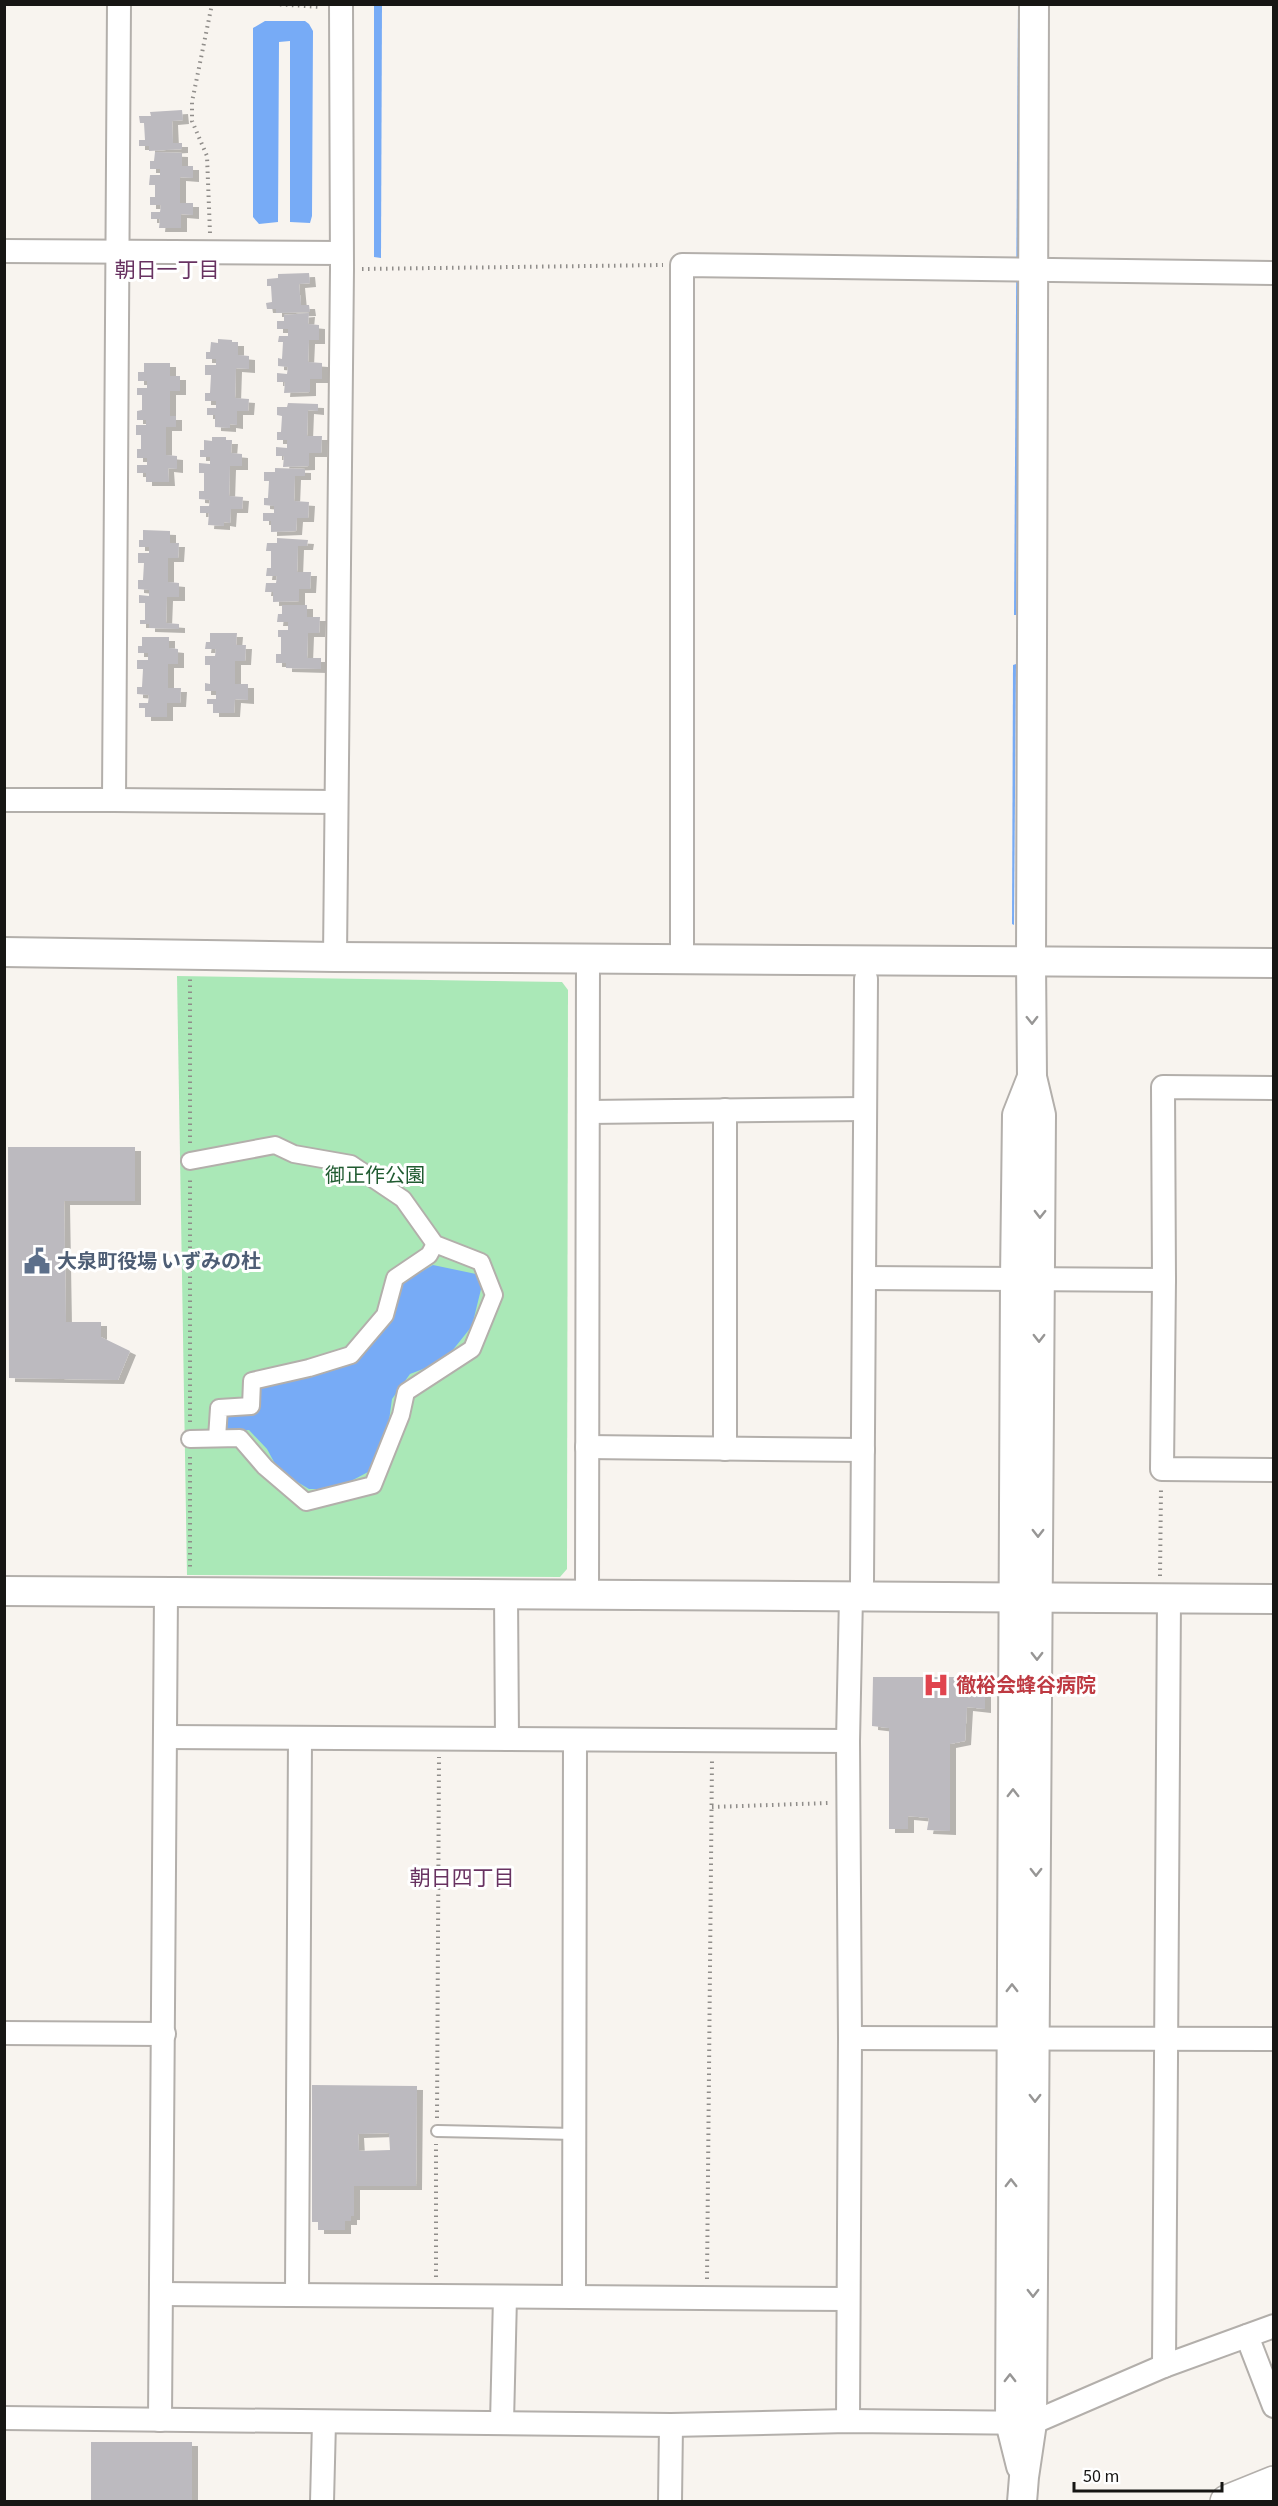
<svg xmlns="http://www.w3.org/2000/svg" width="1278" height="2506" font-family="'Source Sans 3','Noto Sans JP',sans-serif">
<style>
.green{fill:#aae8b7}
.water{fill:#77abf6}
.building{fill:#bcbabf;fill-rule:evenodd;filter:url(#shadow)}
.lines{fill:none;stroke-linecap:round;stroke-linejoin:round}
.service-casing{stroke:#b3afab;stroke-width:14}
.pedestrian-casing{stroke:#b3afab;stroke-width:20}
.minor-casing{stroke:#b3afab;stroke-width:26}
.tertiary-casing{stroke:#b3afab;stroke-width:32}
.primary-casing{stroke:#b3afab;stroke-width:36}
.path{stroke:#908d8a;stroke-width:4;stroke-dasharray:1.5 4.5;stroke-linecap:butt}
.service{stroke:#fff;stroke-width:10}
.pedestrian{stroke:#fff;stroke-width:16}
.minor{stroke:#fff;stroke-width:22}
.tertiary{stroke:#fff;stroke-width:28}
.primary{stroke:#fff;stroke-width:33}
.oneway{stroke:#979695}
.labels{text-anchor:middle;stroke-width:6;stroke-linejoin:round;paint-order:stroke}
.park-label{font-size:20px;fill:#205b31;stroke:#fff}
.service-label{font-size:20px;font-weight:bold;fill:#4e5e75;stroke:#fff;text-anchor:start}
.health-label{font-size:20px;font-weight:bold;fill:#be3a42;stroke:#fff;text-anchor:start}
.neighbourhood-label{font-size:21px;fill:#683261;stroke:#fff}
</style>
<defs>
<filter id="shadow"><feDropShadow dx="6" dy="4" stdDeviation="0" flood-color="#0004"/></filter>
</defs>
<rect width="100%" height="100%" fill="#f8f4ef"/>
<!-- green -->
<path class="green" d="M177,976L562,982L568,990L567,1569L560,1577L187,1575Z"/>
<!-- water -->
<g class="water">
<path d="M1021,4L1016,615H1014L1018,5Z"/>
<path d="M382,5L381,258L374,257V5Z"/>
<path d="M265,21H305L309,24L313,31L312,216L310,223L290,222V41L279,42L278,222L259,224L253,217V28Z"/>
<path d="M1016,664L1014,925L1012,924L1013,665Z"/>
<path d="M433,1265L476,1274L483,1281L472,1326L444,1361L410,1374L392,1399L387,1435L368,1472L336,1489H309L279,1471L267,1449L249,1430L227,1432L226,1411L253,1409L256,1383L354,1362L401,1283Z"/>
</g>
<!-- building -->
<g class="building">
<path d="M182,110L183,120L172,121L173,143H182V149L149,151V146H139V140H145L144,123H140L139,116H151L150,112Z"/>
<path d="M155,152L182,153V166H193V178L180,177V203H193V215L181,214V228H159L160,219H151V212H160L161,205H150V197H155V185H149L150,175H160V169H150V161H154Z"/>
<path d="M309,273L310,283L299,284L301,305H309L310,312L276,313V309H267L266,303L272,302L271,286H267V279L278,278V274Z"/>
<path d="M309,313L308,324L319,325V340H309L308,362L322,363V379H310V392L284,393L285,382H277V373L287,374L288,367L278,366V358L282,359L283,342H278L279,336H288V329H277V321H284V315Z"/>
<path d="M218,339L232,340V342H238V355L249,356V369L236,368L235,398L249,399L248,411H237V425L230,424V428L215,427V415H207V408H216V401H205V393H210L211,375H205V365H216V359H206V352H210L211,342L218,343Z"/>
<path d="M144,363H170V376H180V391H170V416H176V427H166V455L177,456V469L168,468L169,482H146V473H137V465H147V458H137V449H141V435H136V425H146V420H137V411L142,410V395H137V388H147V381H138V372H144Z"/>
<path d="M288,403L318,404V411L308,410L307,436H322L321,453H309V466L283,467L284,456H276V447L287,448V440H277V432H281L282,416L277,415V407H287Z"/>
<path d="M212,437H226V440H232L231,453L242,454V466H230L229,496L243,497L242,509H231L230,523L224,522V526L208,525L209,513H200V506H209L210,500L199,499V491H204V473H199V463L210,464V457H200V450H204V440L212,441Z"/>
<path d="M275,468L305,469V476H295L294,501L309,502L308,518H297L296,531L271,532V521H263V513H274V506L264,505V498H268L269,481H264V472H275Z"/>
<path d="M143,530L170,531V543H179L178,558H168V582L179,583V597H167L166,623L179,624V629L149,628V624H140V620H145V603H139V595L149,596V590L138,589V580H143L144,563H138V553H149V547H139V540H143Z"/>
<path d="M277,538L308,540L307,546H298L297,572H311L310,589H299V601L273,602V592H265L266,583H276L277,576H266L267,568H271V551H266L267,543H277Z"/>
<path d="M282,605H307V617H320L319,633H308L307,658H321V669L286,668V663H276V654H281V637H278V630H288V622H277L278,614H282Z"/>
<path d="M210,633H237L236,645H246L245,661H235V684H248V700L235,699L234,713H213V704H207V699H216V691H205V683L210,684V665H205V656H215L216,649H205L206,642H210Z"/>
<path d="M142,637H169V648L178,649V664H168V688H181L180,703H167V717H145V708H139V703H148L149,695L137,694V687H142L143,669H137V660H148V653H138V646H142Z"/>
<path d="M8,1147H135V1201H64L66,1322H101V1337L130,1351L118,1380L9,1378Z"/>
<path d="M873,1677H985V1709L967,1707L965,1741L950,1744V1831L927,1830L929,1818L908,1816V1829H889V1728L872,1726Z"/>
<path d="M312,2085L417,2086L416,2186H354V2216H351V2221H345V2230H318V2222H312ZM389,2133L390,2150L359,2151L358,2134Z"/>
<rect x="91" y="2442" width="101" height="60"/>
</g>
<g class="lines">
<!-- service casing -->
<g class="service-casing">
<path id="service" d="M437,2131L574,2134"/>
</g>
<!-- pedestrian casing -->
<g class="pedestrian-casing">
<g id="pedestrian">
<path d="M217,1438L219,1408L251,1406L252,1381L309,1368L351,1355L385,1315L395,1278L429,1255L435,1244"/>
<path d="M190,1439L240,1438L265,1467L306,1502L373,1485L401,1415L406,1392L472,1349L494,1295L481,1262L435,1244L403,1199L351,1164L294,1154L275,1145L190,1161"/>
</g>
</g>
<!-- minor casing -->
<g class="minor-casing">
<g id="minor">
<path d="M4,251L341,253"/>
<path d="M4,800H114L119,4"/>
<path d="M114,800L336,802"/>
<path d="M335,957L342,269L341,4"/>
<path d="M682,959V265L1274,273"/>
<path d="M1274,1088L1163,1087L1164,1280L1162,1469L1274,1470"/>
<path d="M588,1112L865,1109"/>
<path d="M864,1278L1164,1280"/>
<path d="M587,1447L863,1450"/>
<path d="M725,1449V1110"/>
<path d="M862,1582L866,979"/>
<path d="M506,1594L507,1739"/>
<path d="M587,1595L588,958"/>
<path d="M166,1737L848,1741"/>
<path d="M4,2033L164,2034"/>
<path d="M850,2038L1274,2039"/>
<path d="M162,2294L847,2299"/>
<path d="M297,2295L300,1738"/>
<path d="M574,2297L575,1740"/>
<path d="M1247,2336L1274,2406"/>
<path d="M1164,2366L1169,1598"/>
<path d="M4,2418L671,2425L848,2421L1032,2423L1164,2366L1274,2326"/>
<path d="M160,2420L166,1592"/>
<path d="M848,2421L850,2038L848,1741L851,1596"/>
<path d="M502,2422L505,2297"/>
<path d="M322,2502L324,2422"/>
<path d="M670,2502L671,2425"/>
</g>
</g>
<!-- tertiary casing -->
<g class="tertiary-casing">
<g id="tertiary">
<path d="M4,952L335,957L1274,963"/>
<path d="M4,1591L1274,1599"/>
<path d="M1021,2466L1010,2422L1015,1279L1017,1115L1032,1077"/>
<path d="M1022,2502L1024,2477L1032,2423L1041,1115L1032,1077L1031,961L1034,4"/>
</g>
</g>
<!-- primary casing -->
<g class="primary-casing">
<path id="primary" d="M1227,2502L1274,2483"/>
</g>
<!-- path -->
<g class="path">
<path d="M274,4L321,7"/>
<path d="M210,233L207,156L192,121V102L212,4"/>
<path d="M362,269L663,265"/>
<path d="M190,1143V977"/>
<path d="M190,1422V1178"/>
<path d="M190,1457V1569"/>
<path d="M1160,1576L1161,1488"/>
<path d="M712,1807L828,1803"/>
<path d="M437,2118L439,1757"/>
<path d="M436,2277V2144"/>
<path d="M707,2279L712,1759"/>
</g>
<!-- service -->
<use href="#service" class="service"/>
<!-- pedestrian -->
<use href="#pedestrian" class="pedestrian"/>
<!-- minor -->
<use href="#minor" class="minor"/>
<!-- tertiary -->
<use href="#tertiary" class="tertiary"/>
<!-- primary -->
<use href="#primary" class="primary"/>
</g>
<!-- one-way arrows -->
<defs><path id="oneway-chevron" d="M-2-3.5L2.5 0L-2 3.5" fill="none" stroke-width="1.6" stroke-linecap="round" stroke-linejoin="round" transform="scale(1.5)"/></defs>
<g class="oneway">
<use href="#oneway-chevron" transform="translate(1032 1020) rotate(89)"/>
<use href="#oneway-chevron" transform="translate(1040 1214) rotate(91)"/>
<use href="#oneway-chevron" transform="translate(1039 1338) rotate(90)"/>
<use href="#oneway-chevron" transform="translate(1038 1533) rotate(90)"/>
<use href="#oneway-chevron" transform="translate(1037 1656) rotate(90)"/>
<use href="#oneway-chevron" transform="translate(1013 1793) rotate(-90)"/>
<use href="#oneway-chevron" transform="translate(1036 1872) rotate(90)"/>
<use href="#oneway-chevron" transform="translate(1012 1988) rotate(-90)"/>
<use href="#oneway-chevron" transform="translate(1035 2098) rotate(90)"/>
<use href="#oneway-chevron" transform="translate(1011 2183) rotate(-90)"/>
<use href="#oneway-chevron" transform="translate(1033 2293) rotate(90)"/>
<use href="#oneway-chevron" transform="translate(1010 2378) rotate(-90)"/>
</g>
<!-- icons -->
<defs>
<g id="civic-bare" transform="scale(2.07)"><path d="M-.6-6.5H3V-4.5H.6V-3L4-1V1h2V6H-6V1h2V-1L-.6-3ZM-1.2 2.5V6h2.4V2.5Z" fill="#5c6f8a" stroke="#fff" stroke-width="2.5" paint-order="stroke"/></g>
<g id="hospital-bare" transform="scale(2.07)"><path d="M-5-5h3v3.5h4V-5h3V5h-3V1.5h-4V5h-3Z" fill="#e0444e" stroke="#fff" stroke-width="2.5" paint-order="stroke"/></g>
</defs>
<g fill-rule="evenodd">
<use href="#civic-bare" x="37" y="1261"/>
<use href="#hospital-bare" x="936" y="1685"/>
</g>
<g class="labels">
<!-- park labels -->
<g class="park-label">
<text x="375" y="1182">御正作公園</text>
</g>
<!-- service labels -->
<g class="service-label">
<text x="57" y="1268">大泉町役場 いずみの杜</text>
</g>
<!-- health labels -->
<g class="health-label">
<text x="956" y="1692">徹裕会蜂谷病院</text>
</g>
<!-- neighbourhood labels -->
<g class="neighbourhood-label">
<text x="167" y="277">朝日一丁目</text>
<text x="462" y="1885">朝日四丁目</text>
</g>
</g>
<!-- border -->
<rect width="1278" height="2506" fill="none" stroke="#171614" stroke-width="12"/>
<!-- scale -->
<path d="M1074 2482v9h148v-9" fill="none" stroke="#171614" stroke-width="3"/>
<text x="1083" y="2482" font-size="18" fill="#171614" stroke="#ffffff" stroke-width="4.5" paint-order="stroke">50 m</text>
</svg>
